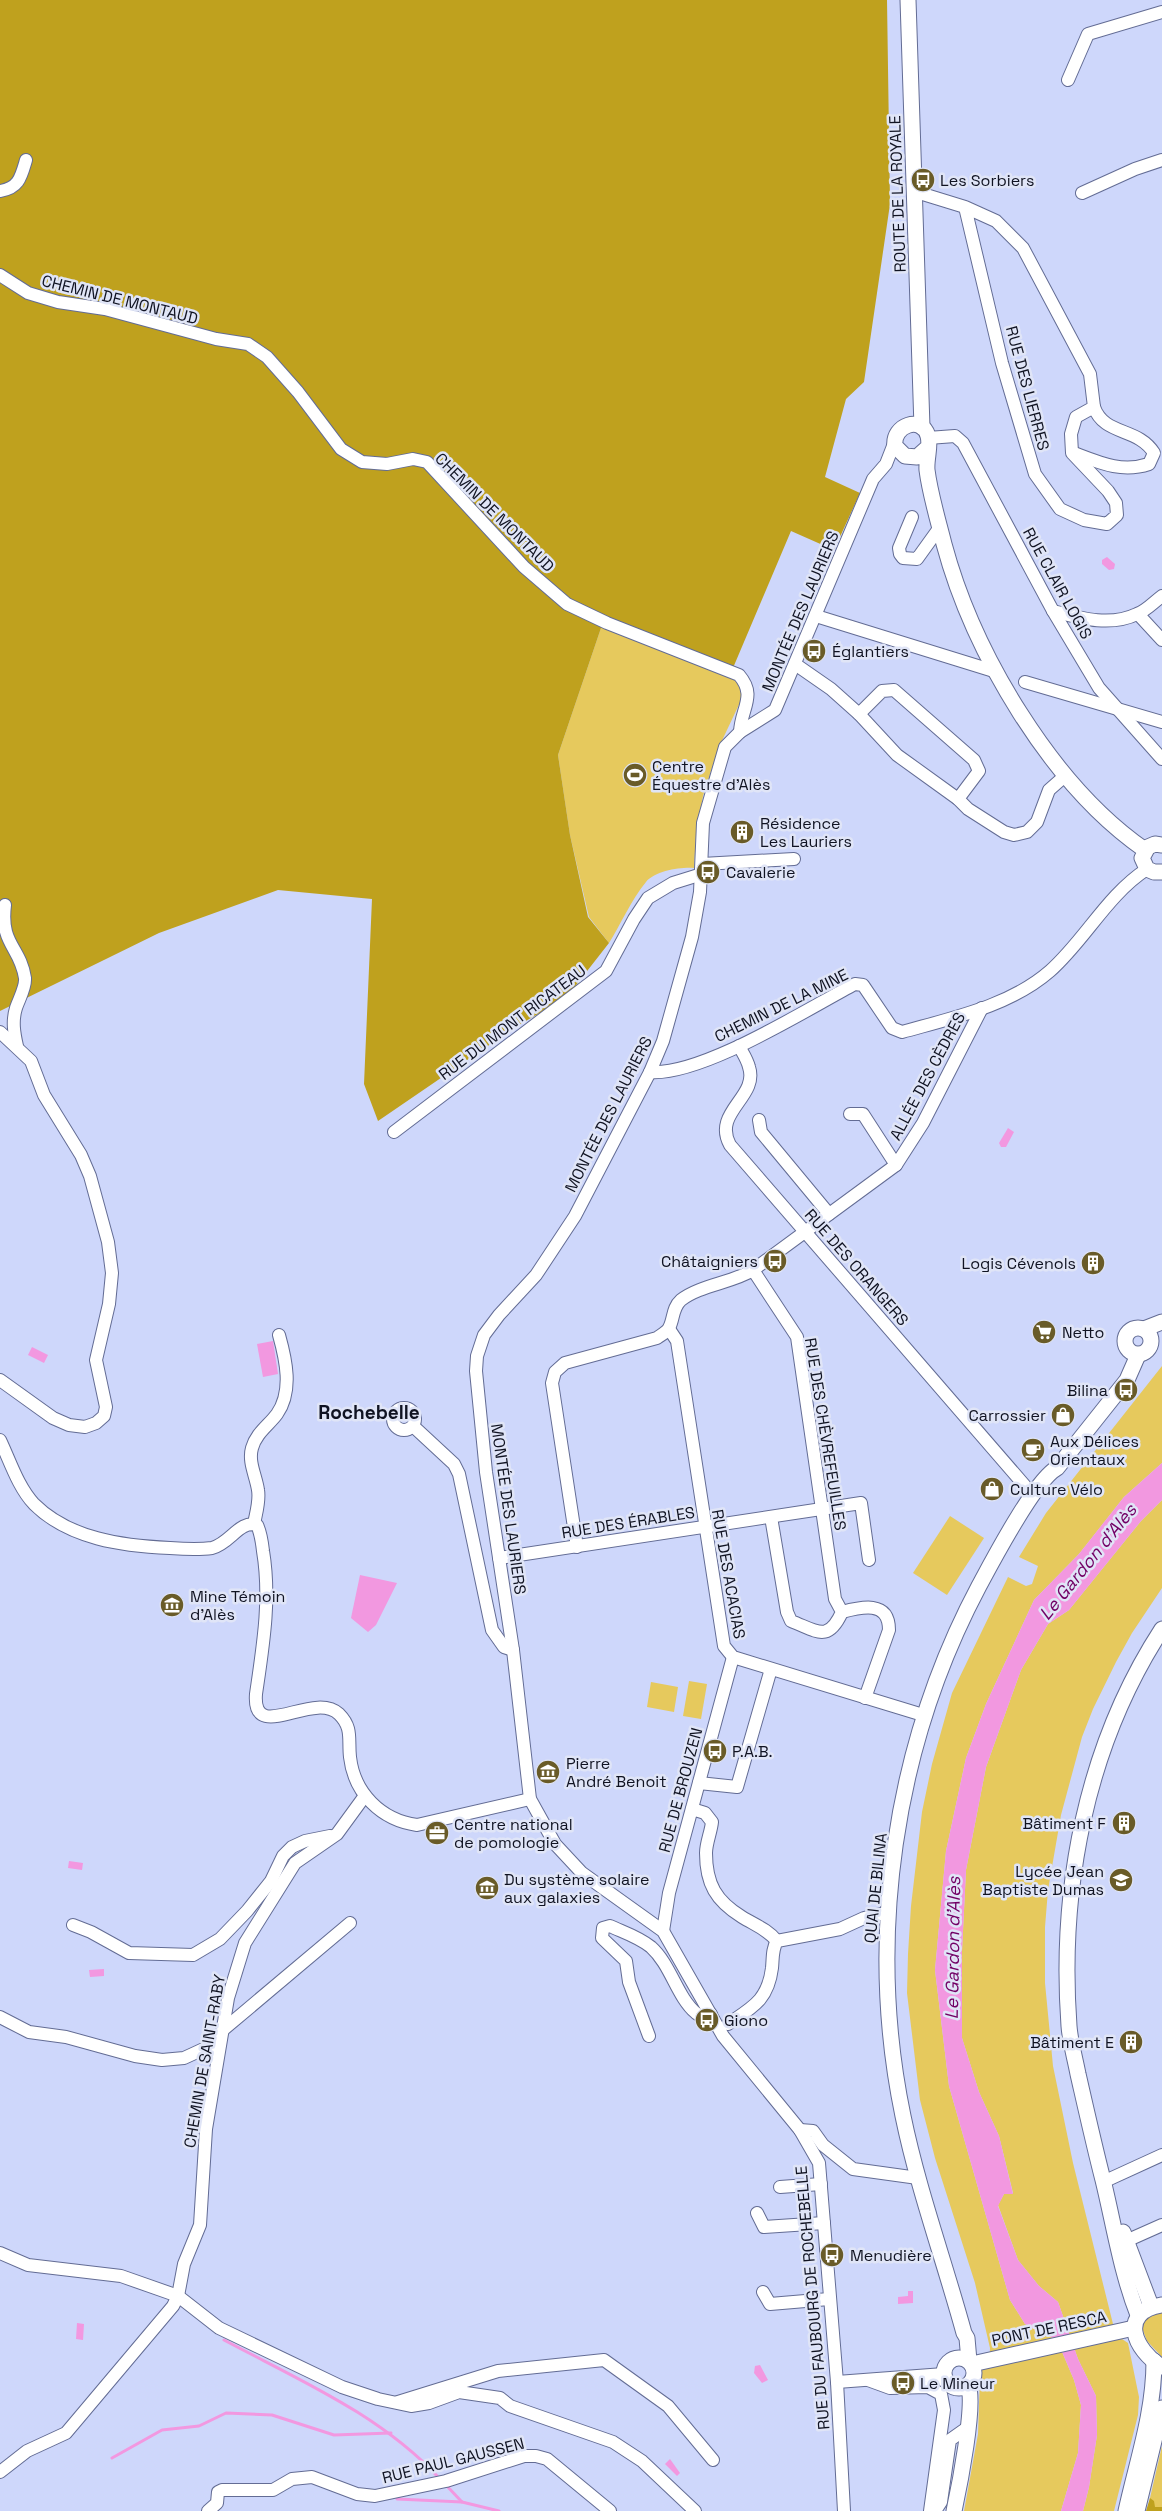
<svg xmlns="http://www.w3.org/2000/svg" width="1162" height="2511" font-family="'Space Grotesk',sans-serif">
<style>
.green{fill:#e6c95d}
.forest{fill:#bfa11e}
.water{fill:#f298e0}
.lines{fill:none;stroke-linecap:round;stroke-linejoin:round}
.stream{stroke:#f298e0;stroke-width:3}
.minor-casing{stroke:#636c94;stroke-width:14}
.major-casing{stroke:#636c94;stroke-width:17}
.minor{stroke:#fff;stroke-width:12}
.major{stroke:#fff;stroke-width:15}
.labels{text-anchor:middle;stroke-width:5;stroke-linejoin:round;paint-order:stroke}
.poi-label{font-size:16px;fill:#101322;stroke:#e0e5f7;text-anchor:start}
.street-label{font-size:16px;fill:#101322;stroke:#e0e5f7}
.water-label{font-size:18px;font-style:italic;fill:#720065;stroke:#e0e5f7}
.quarter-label{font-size:19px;font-weight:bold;fill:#101322;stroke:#e0e5f7}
</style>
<rect width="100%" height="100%" fill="#ced7fb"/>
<!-- green -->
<g class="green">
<path d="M602,625L740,679L744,694L718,749L703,796L696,834L694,868C680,867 655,871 646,882C631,900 621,924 609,943L589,917L570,835L558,755Z"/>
<path d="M1162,1366V1463L1124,1497L1079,1554L1034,1600L986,1704L966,1758L946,1851L935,1970L949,2086L1010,2300L1025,2324L1057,2340L1074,2380L1081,2405L1078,2453L1061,2511H964L978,2434L980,2377L982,2370L989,2368L990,2348L975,2283L935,2158L920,2100L907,1993L908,1954L911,1906L922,1812L932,1764L952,1693L1008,1577L1026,1586L1032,1584L1038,1566L1019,1557L1046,1513Z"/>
<path d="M1162,1500V1588L1132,1633L1116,1662L1093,1709L1082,1737L1061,1815L1048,1890L1045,1927V1983L1053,2066L1073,2163L1113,2324L1117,2340L1122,2339L1128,2343L1139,2397L1138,2415L1114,2511H1083L1089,2487L1097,2435L1096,2396L1078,2359L1058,2302L1039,2286L1018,2260L998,2205L1004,2194L1013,2193L999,2136L979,2092L962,2038V1951L966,1870L986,1767L1021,1670L1048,1624L1069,1610L1141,1521Z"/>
<path d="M950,1516L984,1538L947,1595L913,1573Z"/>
<path d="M689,1681L707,1684L701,1719L683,1716Z"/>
<path d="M651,1682L678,1687L674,1712L647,1707Z"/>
<path d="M1162,2310V2357L1147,2341L1142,2328L1147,2316Z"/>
<path d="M1162,2446V2511H1147Z"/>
</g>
<!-- forest -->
<g class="forest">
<path d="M0,0H887L890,204L864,382L846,399L825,477L860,493L834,550L791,531L730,675L602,625L558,755L570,835L588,917L609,943L566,998L517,1026L378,1121L364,1084L372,899L278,890L159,933L0,1011Z"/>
<path d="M1150,2498L1154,2501L1155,2507H1162V2511H1146Z"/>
</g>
<!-- water -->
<g class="water">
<path d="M1107,557L1115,564L1114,569L1109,570L1102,564V560Z"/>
<path d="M1008,1128L1014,1132L1006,1147H1001L999,1143Z"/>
<path d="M273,1341L278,1374L263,1377L257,1344Z"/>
<path d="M32,1347L48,1355L44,1363L28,1355Z"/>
<path d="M1162,1463V1500L1141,1521L1069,1610L1048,1624L1021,1670L986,1767L966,1870L962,1951V2038L979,2092L999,2136L1013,2194H1004L998,2206L1018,2260L1039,2286L1058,2302L1078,2359L1096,2396L1097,2435L1089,2487L1083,2511H1061L1078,2453L1081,2405L1074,2380L1057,2340L1025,2324L1010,2300L949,2086L935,1970L946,1851L966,1758L986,1704L1034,1600L1079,1554L1124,1497Z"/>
<path d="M360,1575L397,1583L376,1625L368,1632L351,1618Z"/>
<path d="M69,1861L83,1863L82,1870L68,1868Z"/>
<path d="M104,1969V1976L90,1977L89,1970Z"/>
<path d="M908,2291H913V2303L898,2304V2297L908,2296Z"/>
<path d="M77,2323L84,2324L83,2340L76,2339Z"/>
<path d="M760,2365L768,2380L762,2383L754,2373L755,2366Z"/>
<path d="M670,2459L680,2473L677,2476L665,2464Z"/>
</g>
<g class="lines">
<!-- stream -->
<g class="stream">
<path d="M224,2340C299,2380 381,2415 439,2478"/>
<path d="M112,2458L162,2430L199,2426L226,2413L272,2415L334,2435L391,2433"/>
<path d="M445,2484L462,2502"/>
<path d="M397,2499L462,2502L499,2511"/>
</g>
<!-- minor casing -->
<g class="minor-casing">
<g id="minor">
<path d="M1068,80L1088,34L1162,12"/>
<path d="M0,191C19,188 21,177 26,160"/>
<path d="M913,191L965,207L996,221L1023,248L1090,374L1094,407L1076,417L1071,434L1072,453L1108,491L1116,503L1117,515L1107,524L1084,520L1060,509L1035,474L1002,363L965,207"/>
<path d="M1082,193L1135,169L1162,160"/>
<path d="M0,275L28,293L58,302L105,309L216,339L248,344L267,357L298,392L341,449L362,462L387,464L413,459L427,462L524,567L567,604L607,623L739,675C757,696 741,708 740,732"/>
<path d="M928,438L955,436L963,443L1053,611L1099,688L1162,759"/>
<path d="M1074,453C1100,463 1122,473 1149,464L1154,453C1138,427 1104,436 1094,407"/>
<path d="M912,517L899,548L900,554L903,558L917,559L940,527"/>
<path d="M1053,611C1080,618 1110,627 1137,614C1146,611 1154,602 1162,596"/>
<path d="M1138,614L1162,640"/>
<path d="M816,616L997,672"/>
<path d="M795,664L831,689L859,714L897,755L958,799L968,809L1004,832L1014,835L1027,832L1037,822L1049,790L1066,775"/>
<path d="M1025,682L1162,722"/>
<path d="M859,714L882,691L894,690L974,760L979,771L958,799"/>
<path d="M702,864L794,859"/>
<path d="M5,905C0,945 20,946 25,978C26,987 19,999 16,1008C12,1021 14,1033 17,1046"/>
<path d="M0,1032L31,1061L44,1095L81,1155L90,1176L108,1242L112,1273L109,1304L96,1360L106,1407L104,1416L96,1423L85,1427L69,1425L53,1418L0,1380"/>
<path d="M739,1046C742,1052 747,1059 749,1067C759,1097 712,1112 730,1145L1032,1494"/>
<path d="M650,1072C702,1076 807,1009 855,984L863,985L892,1028L902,1032C952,1018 1010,1006 1050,971C1085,940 1107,895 1147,869"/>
<path d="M850,1114H863L896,1165"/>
<path d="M759,1120L761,1132L829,1214"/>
<path d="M394,1132L606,971L634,919L648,898L673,883L702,874"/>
<path d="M753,1270L797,1337L835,1599L842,1612C828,1643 817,1631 791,1621L787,1612L771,1517"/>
<path d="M669,1329L677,1341L724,1646L733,1657L923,1715"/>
<circle cx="404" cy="1419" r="11"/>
<path d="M413,1426L454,1464L459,1474L492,1630L504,1647L513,1650"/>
<path d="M0,1440C10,1461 18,1487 34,1504C69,1539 123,1546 170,1548C183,1549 198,1550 212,1548C231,1543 239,1520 257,1525C261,1533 262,1542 263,1551C271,1599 263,1646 256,1694C252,1745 313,1690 339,1714C353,1728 348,1739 350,1757C354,1793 381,1820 417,1825L530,1799"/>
<path d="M254,1524C256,1513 260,1501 258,1490C256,1476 248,1462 252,1448C256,1433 269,1425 277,1414C293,1391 286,1360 279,1335"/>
<path d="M577,1547L552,1383L555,1372L565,1363L657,1338C661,1335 667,1332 669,1328C674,1319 672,1308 681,1300C700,1285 732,1283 753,1270L896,1165L923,1123L982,1008"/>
<path d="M499,1558L861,1503L869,1560"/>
<path d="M842,1612C861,1607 889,1600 889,1630L865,1698"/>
<path d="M699,1783L737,1787L771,1669"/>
<path d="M692,1809L705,1813L712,1822C711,1832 706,1843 706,1853C706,1884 716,1901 742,1917C755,1925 767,1929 777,1941"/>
<path d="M73,1925L91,1932L129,1953L193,1955L220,1939L247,1911L271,1881L283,1856L292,1847L305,1841L330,1836"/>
<path d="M663,1931L669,1893L733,1657"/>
<path d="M0,2017L29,2032L66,2037L135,2056L162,2060L184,2058L210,2046L224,2029L350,1923"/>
<path d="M728,2024C753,2007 768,2000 772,1968C773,1958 772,1949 777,1941L840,1929L864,1918L889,1912"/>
<path d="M649,2036L629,1982L626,1961L602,1938L603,1928L610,1926C623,1932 639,1937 651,1947C671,1965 677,1997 696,2013C701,2017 706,2015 711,2014"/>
<path d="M800,2130L813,2131L823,2145L853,2169L918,2178"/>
<path d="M1103,2182L1162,2155"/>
<path d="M780,2187L821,2184"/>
<path d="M757,2213L764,2227L824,2223"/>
<path d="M1126,2241L1162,2225"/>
<path d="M0,2253L28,2265L121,2276L178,2296L219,2328L342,2387L378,2399L411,2406L429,2403L459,2392L500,2398L510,2406L613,2442L642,2461L695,2511"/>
<path d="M763,2292L770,2304L829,2299"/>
<path d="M868,2380L890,2388L928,2387L941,2394L944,2410L930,2511"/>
<path d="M837,2382L944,2374"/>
<path d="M398,2402L498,2371L604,2360L668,2406L713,2460"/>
<path d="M0,2472L27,2451L66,2433L173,2306L178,2296L184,2264L200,2225L206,2129L228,1998L245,1943L295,1863L337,1834L364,1797"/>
<path d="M208,2511L217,2503L218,2492L222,2490H273L292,2479L312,2477L357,2494L375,2496L446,2481L524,2456H536L547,2459L610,2511"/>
<path d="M844,2511L837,2382L819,2163L800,2130L723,2036L663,1931L582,1873L555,1844L530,1799L513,1650L486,1472L476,1371L477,1356L484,1335L499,1315L536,1275L575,1216L650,1072L663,1041L692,937L700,892L703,823L725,747L740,732L775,710L873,479L886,464L895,441"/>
<path d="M935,2511L941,2502L950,2440L967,2428"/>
</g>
</g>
<!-- major casing -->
<g class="major-casing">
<g id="major">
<path d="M908,0L922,427"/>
<path d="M927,448L917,457L905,456L895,446C892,425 922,415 928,436C931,446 926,459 927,470C930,494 938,520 944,544C973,652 1051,785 1145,850"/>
<path d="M1162,845L1155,844L1148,847L1142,858L1147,869L1154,872H1162"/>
<circle cx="1138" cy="1341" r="13"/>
<path d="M1144,1329L1162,1322"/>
<path d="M1123,2232L1151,2306"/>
<path d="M1162,2305C1118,2312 1134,2350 1162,2367"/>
<path d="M1138,2315C1121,2272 1114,2225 1103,2180C1094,2145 1086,2109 1078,2074C1075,2058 1070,2041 1069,2026C1059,1888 1086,1746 1162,1629"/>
<circle cx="959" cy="2373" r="15"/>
<path d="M969,2361L967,2338L964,2333C944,2260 918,2189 903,2116C866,1938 894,1746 979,1586C993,1560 1035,1480 1057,1468L1127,1380L1138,1355"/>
<path d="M972,2364L1134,2328"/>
<path d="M954,2511C959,2488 976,2403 968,2385"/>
<path d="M1126,2511C1137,2461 1154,2413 1154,2361"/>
<path d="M1137,2511L1162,2408"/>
</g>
</g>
<!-- minor -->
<use href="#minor" class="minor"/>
<!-- major -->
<use href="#major" class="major"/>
</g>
<!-- icons -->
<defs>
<g id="bus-disc" transform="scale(1.25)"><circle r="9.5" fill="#695b28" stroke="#e0e5f7"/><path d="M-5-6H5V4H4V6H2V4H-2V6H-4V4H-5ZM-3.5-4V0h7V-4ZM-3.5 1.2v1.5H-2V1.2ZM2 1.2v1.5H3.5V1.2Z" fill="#fff"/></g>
<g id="stadium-disc" transform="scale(1.25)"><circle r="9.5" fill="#695b28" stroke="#e0e5f7"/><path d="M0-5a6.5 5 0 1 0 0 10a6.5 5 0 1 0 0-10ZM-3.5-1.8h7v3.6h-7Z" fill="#fff"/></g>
<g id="building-disc" transform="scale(1.25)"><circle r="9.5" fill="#695b28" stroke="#e0e5f7"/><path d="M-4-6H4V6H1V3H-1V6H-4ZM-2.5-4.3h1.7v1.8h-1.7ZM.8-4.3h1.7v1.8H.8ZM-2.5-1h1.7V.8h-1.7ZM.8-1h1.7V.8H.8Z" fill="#fff"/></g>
<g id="supermarket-disc" transform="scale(1.25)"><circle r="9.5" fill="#695b28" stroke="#e0e5f7"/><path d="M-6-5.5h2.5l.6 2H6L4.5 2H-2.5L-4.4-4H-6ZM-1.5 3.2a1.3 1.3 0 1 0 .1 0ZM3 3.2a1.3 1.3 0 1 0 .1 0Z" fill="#fff"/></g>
<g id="shop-disc" transform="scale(1.25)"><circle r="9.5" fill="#695b28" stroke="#e0e5f7"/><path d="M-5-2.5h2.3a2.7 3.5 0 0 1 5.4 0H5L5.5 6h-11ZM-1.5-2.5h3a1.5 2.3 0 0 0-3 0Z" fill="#fff"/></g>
<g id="cafe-disc" transform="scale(1.25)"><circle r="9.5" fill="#695b28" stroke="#e0e5f7"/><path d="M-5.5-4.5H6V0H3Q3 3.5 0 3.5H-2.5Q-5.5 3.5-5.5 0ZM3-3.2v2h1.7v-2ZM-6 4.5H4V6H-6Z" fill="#fff"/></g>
<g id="museum-disc" transform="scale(1.25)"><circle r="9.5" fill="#695b28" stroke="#e0e5f7"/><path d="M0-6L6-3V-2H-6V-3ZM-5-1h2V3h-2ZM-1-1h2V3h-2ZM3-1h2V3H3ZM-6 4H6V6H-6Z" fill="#fff"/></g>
<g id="office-disc" transform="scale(1.25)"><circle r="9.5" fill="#695b28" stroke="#e0e5f7"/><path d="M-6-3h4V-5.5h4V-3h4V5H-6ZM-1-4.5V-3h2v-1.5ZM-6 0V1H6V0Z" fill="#fff"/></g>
<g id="school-disc" transform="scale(1.25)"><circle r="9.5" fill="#695b28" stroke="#e0e5f7"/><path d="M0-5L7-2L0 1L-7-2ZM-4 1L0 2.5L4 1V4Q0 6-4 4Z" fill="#fff"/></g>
</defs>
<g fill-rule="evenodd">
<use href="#bus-disc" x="923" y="180"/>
<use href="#bus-disc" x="814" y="651"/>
<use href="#stadium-disc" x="635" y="775"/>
<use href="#building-disc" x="742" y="832"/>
<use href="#bus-disc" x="708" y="872"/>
<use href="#bus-disc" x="775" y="1261"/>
<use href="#building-disc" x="1093" y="1263"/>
<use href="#supermarket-disc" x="1044" y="1332"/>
<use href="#bus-disc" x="1126" y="1390"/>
<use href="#shop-disc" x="1063" y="1415"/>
<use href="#cafe-disc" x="1033" y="1450"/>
<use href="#shop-disc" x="992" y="1489"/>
<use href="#museum-disc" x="172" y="1605"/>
<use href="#bus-disc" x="715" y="1751"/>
<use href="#museum-disc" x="548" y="1772"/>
<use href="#building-disc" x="1124" y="1823"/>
<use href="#office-disc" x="437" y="1833"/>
<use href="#school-disc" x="1121" y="1880"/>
<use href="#museum-disc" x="487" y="1888"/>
<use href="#bus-disc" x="707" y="2020"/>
<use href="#building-disc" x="1131" y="2042"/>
<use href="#bus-disc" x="832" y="2255"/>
<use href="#bus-disc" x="903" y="2383"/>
</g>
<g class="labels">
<!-- poi labels -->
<g class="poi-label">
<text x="940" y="186">Les Sorbiers</text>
<text x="832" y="657">Églantiers</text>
<text x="652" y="772">Centre<tspan x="652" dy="18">Équestre d'Alès</tspan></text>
<text x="760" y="829">Résidence<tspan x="760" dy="18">Les Lauriers</tspan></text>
<text x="726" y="878">Cavalerie</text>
<text x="758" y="1267" text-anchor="end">Châtaigniers</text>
<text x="1076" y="1269" text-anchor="end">Logis Cévenols</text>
<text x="1062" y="1338">Netto</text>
<text x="1108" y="1396" text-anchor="end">Bilina</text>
<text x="1046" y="1421" text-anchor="end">Carrossier</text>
<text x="1050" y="1447">Aux Délices<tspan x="1050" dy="18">Orientaux</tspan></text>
<text x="1010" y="1495">Culture Vélo</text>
<text x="190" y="1602">Mine Témoin<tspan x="190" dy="18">d'Alès</tspan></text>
<text x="732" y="1757">P.A.B.</text>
<text x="566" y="1769">Pierre<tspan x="566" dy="18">André Benoit</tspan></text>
<text x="1106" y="1829" text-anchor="end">Bâtiment F</text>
<text x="454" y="1830">Centre national<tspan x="454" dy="18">de pomologie</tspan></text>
<text x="1104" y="1877" text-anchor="end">Lycée Jean<tspan x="1104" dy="18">Baptiste Dumas</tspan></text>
<text x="504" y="1885">Du système solaire<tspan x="504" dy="18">aux galaxies</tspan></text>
<text x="724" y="2026">Giono</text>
<text x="1114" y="2048" text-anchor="end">Bâtiment E</text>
<text x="850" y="2261">Menudière</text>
<text x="920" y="2389">Le Mineur</text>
</g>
<!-- street labels -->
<g class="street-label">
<text transform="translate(897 194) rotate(-92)" y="6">ROUTE DE LA ROYALE</text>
<text transform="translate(120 299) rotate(14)" y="6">CHEMIN DE MONTAUD</text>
<text transform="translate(1028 388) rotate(75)" y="6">RUE DES LIERRES</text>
<text transform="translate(495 512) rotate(45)" y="6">CHEMIN DE MONTAUD</text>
<text transform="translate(1058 583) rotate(61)" y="6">RUE CLAIR LOGIS</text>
<text transform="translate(800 611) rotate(-67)" y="6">MONTÉE DES LAURIERS</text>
<text transform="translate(781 1005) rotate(-26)" y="6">CHEMIN DE LA MINE</text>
<text transform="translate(512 1022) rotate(-37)" y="6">RUE DU MONT RICATEAU</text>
<text transform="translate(927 1076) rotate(-62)" y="6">ALLÉE DES CÈDRES</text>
<text transform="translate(608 1114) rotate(-63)" y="6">MONTÉE DES LAURIERS</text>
<text transform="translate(857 1267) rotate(49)" y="6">RUE DES ORANGERS</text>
<text transform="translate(826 1434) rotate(81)" y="6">RUE DES CHÈVREFEUILLES</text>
<text transform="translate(509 1509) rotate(82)" y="6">MONTÉE DES LAURIERS</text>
<text transform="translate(628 1522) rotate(-9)" y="6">RUE DES ÉRABLES</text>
<text transform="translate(729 1574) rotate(80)" y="6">RUE DES ACACIAS</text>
<text transform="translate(680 1790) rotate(-75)" y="6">RUE DE BROUZEN</text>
<text transform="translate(875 1888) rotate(-84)" y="6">QUAI DE BILINA</text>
<text transform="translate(204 2061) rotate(-80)" y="6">CHEMIN DE SAINT-RABY</text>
<text transform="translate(812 2298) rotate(-95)" y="6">RUE DU FAUBOURG DE ROCHEBELLE</text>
<text transform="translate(1049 2328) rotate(-12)" y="6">PONT DE RESCA</text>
<text transform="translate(453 2460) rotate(-14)" y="6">RUE PAUL GAUSSEN</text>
</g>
<!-- water labels -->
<g class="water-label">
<text transform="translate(1088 1562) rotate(-51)" y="6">Le Gardon d'Alès</text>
<text transform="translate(953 1948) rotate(-89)" y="6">Le Gardon d'Alès</text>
</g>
<!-- quarter labels -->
<g class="quarter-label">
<text x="369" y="1419">Rochebelle</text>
</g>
</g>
</svg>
